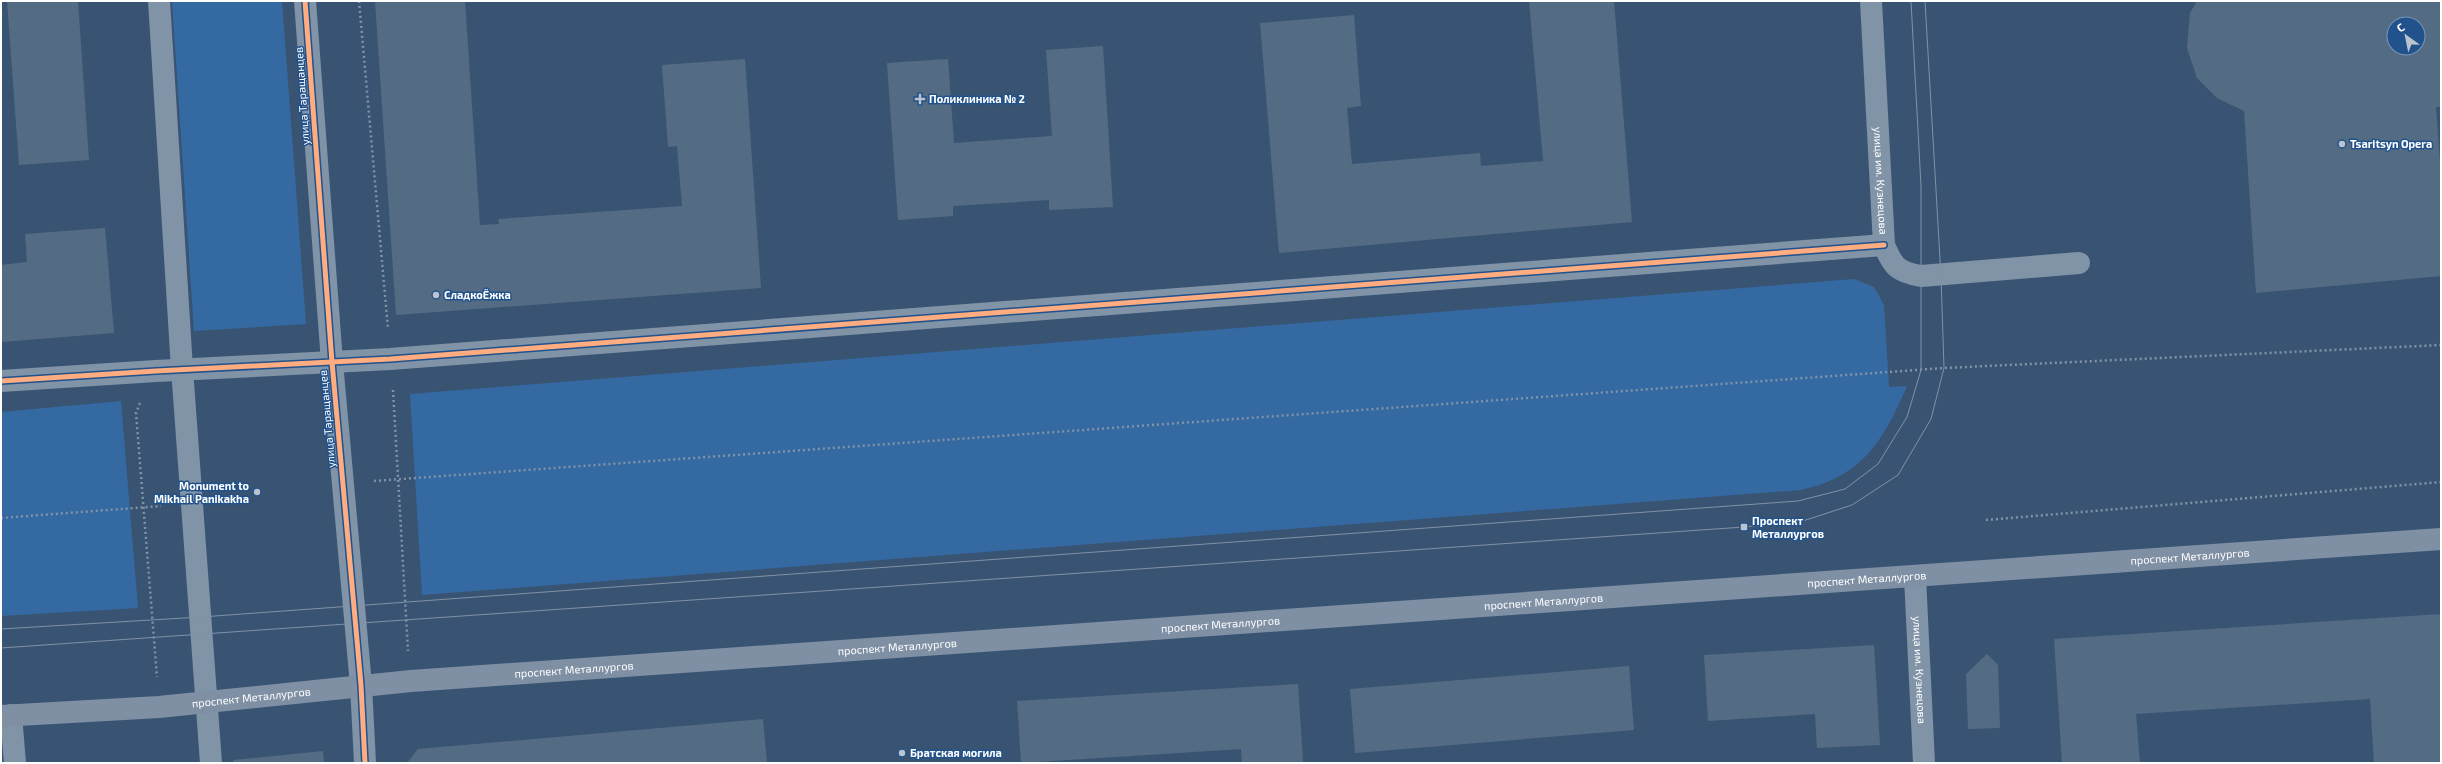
<svg xmlns="http://www.w3.org/2000/svg" width="2442" height="764" font-family="'Exo 2',sans-serif">
<style>
.green{fill:#3569a2}
.building{fill:#546b84;fill-rule:evenodd}
.lines{fill:none;stroke-linecap:round;stroke-linejoin:round}
.path{stroke:#8093a7;stroke-width:2.5;stroke-dasharray:2 3;stroke-linecap:butt}
.minor{stroke:#8093a7;stroke-width:22}
.major{stroke:#7f90a5;stroke-width:22}
.tram{stroke:#8092a6;stroke-width:1}
.cycleway-casing{stroke:#21528b;stroke-width:8}
.cycleway{stroke:#ffac80;stroke-width:5}
.poi-dot{fill:#bac3ce;stroke:#21528b;stroke-width:1.5}
.labels{text-anchor:middle;stroke-width:3;stroke-linejoin:round;paint-order:stroke}
.street-label{font-size:11px;fill:#fff;stroke:#21528b}
.poi-label{font-size:11px;font-weight:bold;fill:#fff;stroke:#21528b;text-anchor:start}
</style>
<rect width="100%" height="100%" fill="#395473"/>
<!-- green -->
<g class="green">
<path d="M172,1H282L306,324L194,331Z"/>
<path d="M1854,279L1874,287L1884,305L1889,387L1907,386C1891,423 1874,459 1836,478C1825,484 1812,487 1801,490L422,595L410,394Z"/>
<path d="M121,401L138,608L1,616V412Z"/>
</g>
<!-- building -->
<g class="building">
<path d="M7,1H78L89,160L19,165Z"/>
<path d="M375,1H465L480,225L499,224L498,219L682,206L677,146L668,147L662,65L745,59L761,288L396,315Z"/>
<path d="M1529,1H1614L1632,222L1279,253L1260,23L1354,15L1361,106L1347,108L1352,164L1480,153L1481,166L1543,161Z"/>
<path d="M2197,1H2441V107H2436L2441,176V276L2256,293L2244,111L2217,98L2197,78L2187,48L2190,13ZM2394,24H2418V48H2394Z"/>
<path d="M1103,46L1113,207L1049,210V200L953,206V216L898,220L887,63L948,59L954,143L1052,136L1046,50Z"/>
<path d="M105,228L114,333L1,342V265L27,262L25,234Z"/>
<path d="M2441,614V763H2374L2370,699L2136,714L2140,763H2062L2054,639Z"/>
<path d="M1874,645L1880,745L1817,748L1815,714L1708,721L1704,655Z"/>
<path d="M1987,654L1998,665L2000,728L1968,729L1966,674Z"/>
<path d="M1629,666L1634,730L1355,753L1350,689Z"/>
<path d="M1298,684L1303,762L1242,763L1241,749L1021,763L1017,701Z"/>
<path d="M763,719L767,763H407L418,749Z"/>
<path d="M323,751L324,763H234L233,760Z"/>
</g>
<g class="lines">
<!-- path -->
<g class="path">
<path d="M359,1L388,329"/>
<path d="M393,390L408,651"/>
<path d="M140,403L136,413L157,677"/>
<path d="M374,481L1944,368L2441,345"/>
<path d="M1,518L161,506"/>
<path d="M1986,520L2441,482"/>
</g>
<!-- minor -->
<g class="minor">
<path d="M159,1L182,369L211,763"/>
<path d="M305,1L332,362L361,685L365,763"/>
<path id="s1" d="M1871,1L1884,245C1893,267 1898,272 1921,276L2079,263"/>
<path d="M1,381L156,371L390,359L1884,245"/>
<path id="s2" d="M1915,577L1924,763"/>
<path d="M11,715L15,763"/>
</g>
<!-- major -->
<path class="major" id="s3" d="M1,716L159,707L411,681L2441,539"/>
<!-- tram -->
<g class="tram">
<path d="M1,629L201,617L1798,501L1845,489L1878,464L1907,417L1921,370V186L1911,1"/>
<path d="M1,648L1744,527L1806,520L1852,505L1898,475L1931,419L1944,368L1941,276L1925,1"/>
</g>
<!-- cycleway casing -->
<g class="cycleway-casing">
<g id="cycleway">
<path d="M305,1L332,362L361,685L365,763"/>
<path d="M1,381L156,371L390,359L1884,245"/>
</g>
</g>
<!-- cycleway -->
<use href="#cycleway" class="cycleway"/>
</g>
<!-- markers -->
<g class="poi-dot">
<path d="M918 93h4v4h4v4h-4v4h-4v-4h-4v-4h4z"/>
<circle cx="2342" cy="144" r="4"/>
<circle cx="436" cy="295" r="4"/>
<circle cx="257" cy="492" r="4"/>
<rect x="1740" y="523" width="8" height="8" rx="2"/>
<circle cx="902" cy="753" r="4"/>
</g>
<g class="labels">
<!-- street labels -->
<g class="street-label">
<text transform="translate(302 96) rotate(-94)" y="4">улица Таращанцев</text>
<text dy="4" stroke="none"><textPath href="#s1" startOffset="180">улица им. Кузнецова</textPath></text>
<text transform="translate(327 419) rotate(-95)" y="4">улица Таращанцев</text>
<text dy="4" stroke="none"><textPath href="#s3" startOffset="2195">проспект Металлургов</textPath></text>
<text dy="4" stroke="none"><textPath href="#s3" startOffset="1871">проспект Металлургов</textPath></text>
<text dy="4" stroke="none"><textPath href="#s3" startOffset="1547">проспект Металлургов</textPath></text>
<text dy="4" stroke="none"><textPath href="#s3" startOffset="1223">проспект Металлургов</textPath></text>
<text dy="4" stroke="none"><textPath href="#s3" startOffset="899">проспект Металлургов</textPath></text>
<text dy="4" stroke="none"><textPath href="#s3" startOffset="575">проспект Металлургов</textPath></text>
<text dy="4" stroke="none"><textPath href="#s2" startOffset="93">улица им. Кузнецова</textPath></text>
<text dy="4" stroke="none"><textPath href="#s3" startOffset="251">проспект Металлургов</textPath></text>
</g>
<!-- poi labels -->
<g class="poi-label">
<text x="929" y="103">Поликлиника № 2</text>
<text x="2350" y="148">Tsaritsyn Opera</text>
<text x="444" y="299">СладкоЁжка</text>
<text x="249" y="490" text-anchor="end">Monument to<tspan x="249" dy="13">Mikhail Panikakha</tspan></text>
<text x="1752" y="525">Проспект<tspan x="1752" dy="13">Металлургов</tspan></text>
<text x="910" y="757">Братская могила</text>
</g>
</g>
<!-- border -->
<rect width="2442" height="764" fill="none" stroke="#ffffff" stroke-width="4"/>
<!-- north arrow -->
<g transform="translate(2406 36) rotate(327)"><circle r="19" fill="#21528b" stroke="#7a97b9"/>
<path d="M0-3L7 15L0 10L-7 15Z" fill="#bac3ce"/>
<text y="-6" font-size="11" font-weight="bold" text-anchor="middle" fill="#ffffff">С</text>
</g>
</svg>
